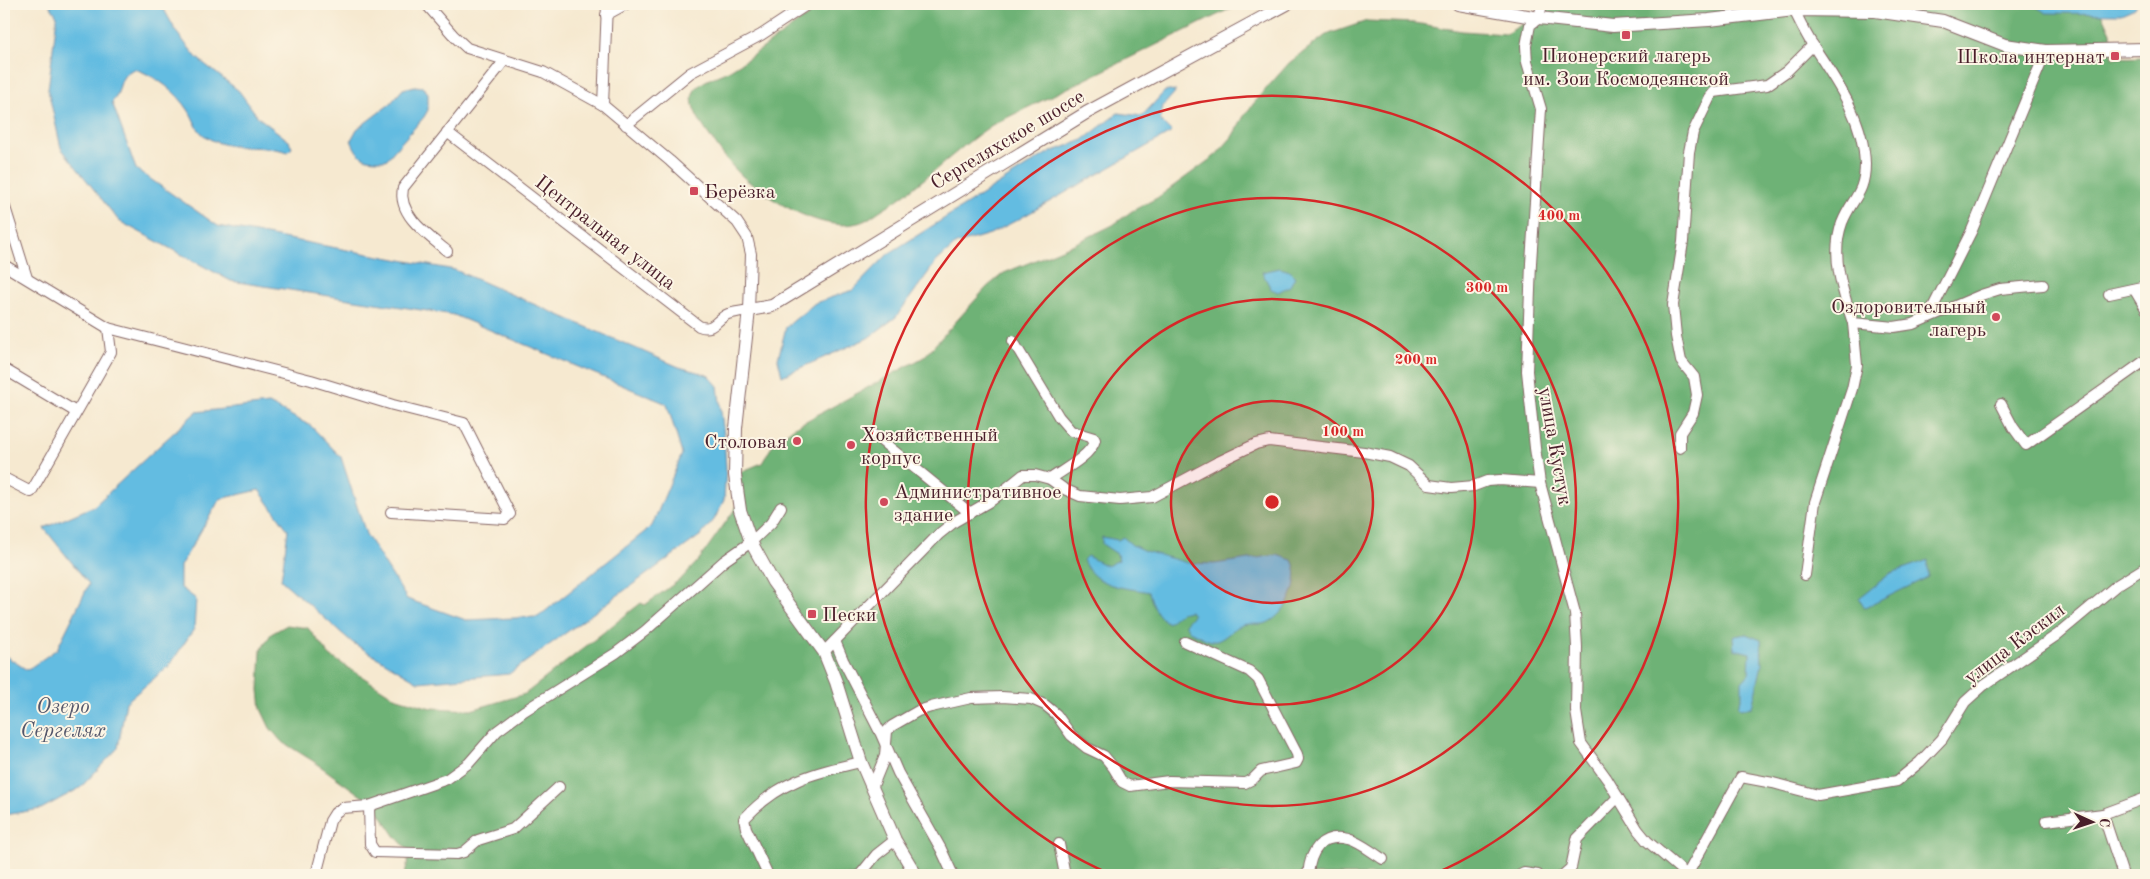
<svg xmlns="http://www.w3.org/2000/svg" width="2150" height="879" font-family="'Old Standard TT',serif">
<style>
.forest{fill:#6eb276;stroke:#5c6850}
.water{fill:#63bce1;stroke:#566e86}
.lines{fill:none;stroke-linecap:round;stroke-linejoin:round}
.minor-casing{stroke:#866665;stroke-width:12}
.major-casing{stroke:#866665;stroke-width:14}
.minor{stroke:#fff;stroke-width:10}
.major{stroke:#fff;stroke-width:12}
.ring{fill:none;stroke:#d62828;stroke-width:2.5}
.poi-dot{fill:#d1495b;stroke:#fcf5e5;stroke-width:2}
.labels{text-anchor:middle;stroke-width:4;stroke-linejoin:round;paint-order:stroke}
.poi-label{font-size:20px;fill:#4a1f2b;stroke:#fcf5e5;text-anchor:start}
.street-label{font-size:20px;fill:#4a1f2b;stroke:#fcf5e5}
.water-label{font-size:21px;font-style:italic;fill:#53566b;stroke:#fcf5e5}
.centre{fill:#d62828;stroke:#fcf5e5;stroke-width:2.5}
.ring-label{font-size:15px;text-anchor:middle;font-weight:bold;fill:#d62828;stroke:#fcf5e5;stroke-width:4;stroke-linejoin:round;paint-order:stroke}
</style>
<rect width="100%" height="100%" fill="#fcf5e5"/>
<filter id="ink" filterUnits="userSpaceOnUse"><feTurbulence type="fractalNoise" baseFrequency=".02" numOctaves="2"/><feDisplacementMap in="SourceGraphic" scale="10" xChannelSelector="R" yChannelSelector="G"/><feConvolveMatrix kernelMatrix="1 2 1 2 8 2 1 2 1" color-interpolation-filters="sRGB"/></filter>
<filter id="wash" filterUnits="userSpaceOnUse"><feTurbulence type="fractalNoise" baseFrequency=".0096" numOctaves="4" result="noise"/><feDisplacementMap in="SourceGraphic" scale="20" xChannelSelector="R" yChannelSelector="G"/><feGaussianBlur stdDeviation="1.12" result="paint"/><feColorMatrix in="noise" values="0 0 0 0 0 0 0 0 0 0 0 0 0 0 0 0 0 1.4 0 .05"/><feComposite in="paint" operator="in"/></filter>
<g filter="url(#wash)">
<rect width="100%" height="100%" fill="#f6e9d0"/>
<!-- forest -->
<g class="forest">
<path d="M827,4H1240L992,125C953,151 922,186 881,210C873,215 867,221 858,223C821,234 758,194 734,168C725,158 717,146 709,135C702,125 689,106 693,94C697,81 719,76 730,70C764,50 793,23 827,4Z"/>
<path d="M1556,4H2098L2111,33L2112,58L2146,57V875H403L405,873L410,852L396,837L374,805L313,761L281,741L270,728L261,709L259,690L261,650L271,634L287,625L308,628L330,656L394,697L431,708L471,710L525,694L641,603L645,605L682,578L698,561L740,502L738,473L762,463L774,443L793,428L924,357L987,287L1004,273L1072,245L1113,225L1132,211L1157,198L1216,155L1232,137L1244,116L1258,98L1289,63L1326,35L1367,21L1415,23L1462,31L1506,34Z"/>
</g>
<!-- water -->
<g class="water">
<path d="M49,4H161L177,33L197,58L239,91L258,117L289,141L292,148L288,152C261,143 229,153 205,136C197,131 194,119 189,111C177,92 156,76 135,69C116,75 123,92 112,102L136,169L218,226L455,270L679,367L708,375L718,386L724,435L726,468L724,500L714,520L701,535L509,674L418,682L353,643L281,580L288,530L259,490L220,499L180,566V587L196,599L194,629L169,666L126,702L118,748L80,788L41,809L4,815V655L27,670L57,649L89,584L44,528L94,506L196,412L269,404L311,426L341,457L366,534L407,599L466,620L538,617L652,526L682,454L667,404L454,315L231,281L119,221L61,148L48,90L57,16Z"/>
<path d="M2032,4H2137L2135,8L2121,14L2046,13Z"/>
<path d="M415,86L423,87L428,93V110L424,117L386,160C365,160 359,160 351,140L357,129L390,104L403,89Z"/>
<path d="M1165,91H1176L1163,106L1160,120L1172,132L1019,219L990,234L956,244L936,262L896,317L868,338L782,376L778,359L786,327L815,303L853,290L888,254L1046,154L1083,140L1118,113L1142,116Z"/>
<path d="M1280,268L1290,271L1295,277L1290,286L1278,292L1271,289L1262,272Z"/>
<path d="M1102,537L1118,540L1123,537L1132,545L1145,551L1188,563L1214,564L1277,555L1292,560C1303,580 1287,614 1267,623C1258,626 1248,622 1240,626C1232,629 1226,638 1217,641C1209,643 1197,634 1189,631L1185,624L1193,615L1190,611L1180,613L1168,623C1156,615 1153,606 1149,592C1123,587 1095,588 1083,560L1087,556L1107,566L1119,560L1117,554L1102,544Z"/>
<path d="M1928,560V577L1865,608L1859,598L1891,573Z"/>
<path d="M1746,634L1761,640L1762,665L1752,707L1740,709L1738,706L1742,697V682L1749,674L1750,653L1734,649L1733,638L1735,636Z"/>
</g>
</g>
<g filter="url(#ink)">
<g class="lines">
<!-- minor casing -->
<g class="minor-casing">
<g id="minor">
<path d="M426,4L454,36L467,48L543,72L603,105L670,161L737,222L747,237L751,254L749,310C743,311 735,312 728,314C716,319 714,332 699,326L447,132"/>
<path d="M1542,4L1539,18L1530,25L1526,46L1527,62L1541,109L1531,263L1527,371L1535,448L1540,483L1575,613L1577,647L1576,711L1581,743L1607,779L1638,830L1647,841L1687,875"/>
<path d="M1794,10C1800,22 1806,35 1814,47C1837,82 1864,120 1865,164C1865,194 1852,198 1842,223C1830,256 1843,292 1853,323L1894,327L1913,324L1981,295L2000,289L2043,285"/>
<path d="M606,15L626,4"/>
<path d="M603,105L607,4"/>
<path d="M626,125L690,73L761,35L808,4"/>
<path d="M4,204L27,278"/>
<path d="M447,251C429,236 397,215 403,188L505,60"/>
<path d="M4,265L108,328L311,380L393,405L464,423L510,514L505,519L391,512"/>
<path d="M2134,289L2146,309"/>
<path d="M2109,294L2146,286"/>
<path d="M1928,317L1972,230L2046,51"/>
<path d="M1013,341L1059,417L1071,431L1094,438L1095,440C1091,456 1063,470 1050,479"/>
<path d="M4,369L76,412"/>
<path d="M2001,404L2013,427L2026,445L2146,360"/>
<path d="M873,434L970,513"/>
<path d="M1680,448V433L1693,413L1697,395L1694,377L1681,361L1676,336L1673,305L1683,242L1689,152L1693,132L1710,97L1714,92L1767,85L1787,71L1813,45"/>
<path d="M4,478L31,492L111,352L108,328"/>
<path d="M1805,575L1815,502L1852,389L1857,365L1853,323"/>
<path d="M835,641L843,660L881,734L898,773L941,849L953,875"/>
<path d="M824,652L939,534L954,522L992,500L1023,475H1035L1050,479L1064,489L1080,496L1120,500L1152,497L1216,463L1256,444L1269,441L1364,452L1390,457L1409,466L1429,485L1451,488L1474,486L1487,481L1500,480L1540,483"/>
<path d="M872,788L885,756L887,731L892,726L918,711L931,707L971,698L1002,697L1031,699L1045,705L1056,714L1071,735L1087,748L1104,756L1113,767L1122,782L1130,786L1169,781L1245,783L1253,779L1261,771L1296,763L1298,759L1297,754L1258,679L1249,671L1185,642"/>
<path d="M369,806L370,844L375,852L457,854L464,852L478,840L513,829L559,787"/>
<path d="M2046,821L2103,814"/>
<path d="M1059,844L1065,875"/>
<path d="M316,875L330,821L335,813L342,808L369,806L447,779L469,763L497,731L524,711L616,653L645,631L724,561L751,542L771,523L781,507"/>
<path d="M768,875L746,828L744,819C779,781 813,773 861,762"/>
<path d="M860,875L876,855L895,840"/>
<path d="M1308,875C1310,851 1321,833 1348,839C1360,842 1373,853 1383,859"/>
<path d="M1520,875L1524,873L1538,875"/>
<path d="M1563,875L1571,868L1577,839L1618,797"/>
<path d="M1687,875L1741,777L1773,783L1818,795L1897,781L1920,762L1942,739L1965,702L1984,685L2057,635L2117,585L2146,567"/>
<path d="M2123,875L2103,814L2146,798"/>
</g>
</g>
<!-- major casing -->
<g class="major-casing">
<g id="major">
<path d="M1458,4L1539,18L1613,26L1709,20L1794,10L1875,11L1943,21L2005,45L2046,51L2146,49"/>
<path d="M916,875L895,840L861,762L836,682L824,652L773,582L751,542L740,510L735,475L736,428L749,310L772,306L1086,113L1287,4"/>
</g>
</g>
<!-- minor -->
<use href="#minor" class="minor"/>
<!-- major -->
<use href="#major" class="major"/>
</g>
</g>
<!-- distance rings -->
<circle cx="1272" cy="502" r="101" fill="#d62828" fill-opacity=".12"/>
<g class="ring">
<circle cx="1272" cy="502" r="101"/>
<circle cx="1272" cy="502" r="203"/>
<circle cx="1272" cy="502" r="304"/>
<path d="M1110 874A406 406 0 1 1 1434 874"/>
</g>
<!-- markers -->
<g class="poi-dot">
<rect x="1621" y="30" width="10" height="10" rx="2.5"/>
<rect x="2110" y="51" width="10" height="10" rx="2.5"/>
<rect x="689" y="186" width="10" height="10" rx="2.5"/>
<circle cx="1996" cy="317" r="5"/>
<circle cx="797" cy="441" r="5"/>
<circle cx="851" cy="445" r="5"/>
<circle cx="884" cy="502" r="5"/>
<rect x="807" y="609" width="10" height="10" rx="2.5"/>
</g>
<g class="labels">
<!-- poi labels -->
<g class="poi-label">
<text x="1626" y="62" text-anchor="middle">Пионерский лагерь<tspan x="1626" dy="23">им. Зои Космодеянской</tspan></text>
<text x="2105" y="63" text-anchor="end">Школа интернат</text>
<text x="704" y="198">Берёзка</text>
<text x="1986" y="313" text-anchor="end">Оздоровительный<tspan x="1986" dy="23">лагерь</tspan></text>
<text x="861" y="441">Хозяйственный<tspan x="861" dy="23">корпус</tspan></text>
<text x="787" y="448" text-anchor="end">Столовая</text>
<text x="894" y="498">Административное<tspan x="894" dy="23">здание</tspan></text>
<text x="822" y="621">Пески</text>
</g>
<!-- street labels -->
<g class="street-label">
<text transform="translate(1007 139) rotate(-31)" y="7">Сергеляхское шоссе</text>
<text transform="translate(606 232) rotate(38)" y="7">Центральная улица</text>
<text transform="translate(1556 446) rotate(80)" y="7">улица Кустук</text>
<text transform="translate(2014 643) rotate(-37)" y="7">улица Кэскил</text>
</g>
<!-- water labels -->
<g class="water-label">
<text x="63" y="713">Озеро<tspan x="63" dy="24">Сергелях</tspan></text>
</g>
</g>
<circle cx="1272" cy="502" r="8" class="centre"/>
<g class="ring-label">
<text x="1559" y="220">400 m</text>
<text x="1487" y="292">300 m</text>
<text x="1416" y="364">200 m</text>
<text x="1343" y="436">100 m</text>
</g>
<!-- margin -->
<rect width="2150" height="879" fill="none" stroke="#fcf5e5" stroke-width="20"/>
<!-- north arrow -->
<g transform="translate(2092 822) rotate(93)" stroke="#fcf5e5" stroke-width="4" paint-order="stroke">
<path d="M0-4L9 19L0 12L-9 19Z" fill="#4a1f2b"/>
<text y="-8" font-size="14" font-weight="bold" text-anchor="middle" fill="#4a1f2b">С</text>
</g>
</svg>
